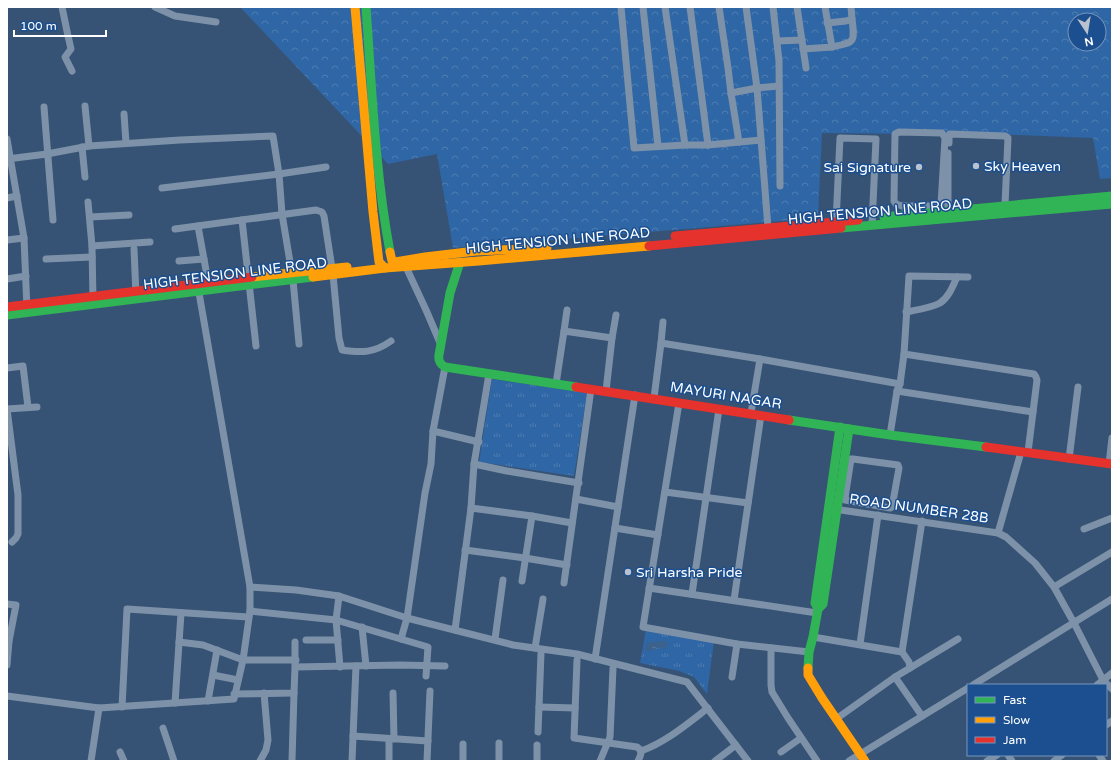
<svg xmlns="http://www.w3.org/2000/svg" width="1119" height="768" font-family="'Varela Round',sans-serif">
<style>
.forest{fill:url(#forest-crowns);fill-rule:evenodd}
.park{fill:url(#park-tufts)}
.water{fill:url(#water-ripples)}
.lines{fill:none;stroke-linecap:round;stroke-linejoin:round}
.street{stroke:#7d92a8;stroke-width:7}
.fast{stroke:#30b455;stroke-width:9}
.slow{stroke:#ff9f0a;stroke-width:9}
.jam{stroke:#e5322d;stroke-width:9}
.poi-dot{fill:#b9c2ce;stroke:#1b4f8f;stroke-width:1.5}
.labels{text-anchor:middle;stroke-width:3;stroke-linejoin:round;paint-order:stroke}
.poi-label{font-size:14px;fill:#fff;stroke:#1b4f8f;text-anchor:start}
.street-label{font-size:14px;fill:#fff;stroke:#1b4f8f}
</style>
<defs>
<pattern id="forest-crowns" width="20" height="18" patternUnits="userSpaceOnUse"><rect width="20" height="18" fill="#2f66a5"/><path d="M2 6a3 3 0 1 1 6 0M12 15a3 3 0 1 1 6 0" fill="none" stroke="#4e7db2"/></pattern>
<pattern id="park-tufts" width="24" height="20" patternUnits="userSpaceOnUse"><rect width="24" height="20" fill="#2f66a5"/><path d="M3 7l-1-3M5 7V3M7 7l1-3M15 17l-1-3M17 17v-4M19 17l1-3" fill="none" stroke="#4e7db2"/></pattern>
<pattern id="water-ripples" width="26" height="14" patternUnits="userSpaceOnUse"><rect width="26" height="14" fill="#3b618d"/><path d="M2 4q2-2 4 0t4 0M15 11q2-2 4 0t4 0" fill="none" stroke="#58799e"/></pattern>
</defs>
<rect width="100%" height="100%" fill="#365274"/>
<!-- forest -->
<path class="forest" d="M240,7H1112V178L1100,179L1093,138L1018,135L822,133L818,218L453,248L437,154L388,164ZM1075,20H1099V44H1075Z"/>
<!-- park -->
<g class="park">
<path d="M492,379L587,393L574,476L479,462Z"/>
<path d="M646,629L714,641L707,694L694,677L679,671L640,663Z"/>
</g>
<!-- water -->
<path class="water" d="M664,641L667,642L668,644L665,649L660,648L648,651L645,650L646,645L650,642Z"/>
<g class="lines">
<!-- street -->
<g class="street">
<path d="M62,7L68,36L71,49L65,57L72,71"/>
<path d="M155,7L175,16L216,22"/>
<path d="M621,7L634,148L685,145H708L761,140"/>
<path d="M643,7L658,146"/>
<path d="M665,7L685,145"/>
<path d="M690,7L708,145"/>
<path d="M719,7L728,68L731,93L757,88L779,86"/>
<path d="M746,7L757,88L768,228"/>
<path d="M773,7L779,61L780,186"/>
<path d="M797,7L806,68"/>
<path d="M827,23L846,21L852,19L851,7"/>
<path d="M777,41L802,40"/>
<path d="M832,47C855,42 855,43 852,19"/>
<path d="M803,49L832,47L825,7"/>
<path d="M731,93L739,142"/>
<path d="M85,106L89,146"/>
<path d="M44,107L53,220"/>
<path d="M124,114L126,143"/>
<path d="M7,139L24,238L27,309"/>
<path d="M949,143V135L950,134L1005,136L1008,138L1005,205"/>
<path d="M82,147L85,177"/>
<path d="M7,159L47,154L89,146L180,140L273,136L279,174L282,214L293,280L299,344"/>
<path d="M162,188L279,174L326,167"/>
<path d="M7,198L17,196"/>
<path d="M88,202L92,246L93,300"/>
<path d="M902,206H939L941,204L945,138L942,133L899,132L895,134L894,201L896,204L905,207L906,215"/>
<path d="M948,211V153"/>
<path d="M90,217L129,215"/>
<path d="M242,220L256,346"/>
<path d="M836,222L840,138L876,139L872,225"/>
<path d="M198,226L209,287"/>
<path d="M175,229L316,210L322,212L324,216L333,275L339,338L342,350C362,353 374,353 391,341"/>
<path d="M7,240L24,238"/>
<path d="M92,246L150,242"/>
<path d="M134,249L136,295"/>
<path d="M46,259L92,257"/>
<path d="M179,261L204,259"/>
<path d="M406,267L426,310L441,345"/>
<path d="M7,279L26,276"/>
<path d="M906,312C916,310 931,308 940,303C949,297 953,286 957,277"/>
<path d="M564,331L567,310"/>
<path d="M612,338L616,315"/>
<path d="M661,343L663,322"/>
<path d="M904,354L1034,374L1036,377L1037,380L1028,452"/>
<path d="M7,368L23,366L28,407"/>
<path d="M556,384L564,331L612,338L606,391"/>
<path d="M897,391L1033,412"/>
<path d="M654,398L661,343L760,359L900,384"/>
<path d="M679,403L643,627L737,644L809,652"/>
<path d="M7,409L18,495V534L16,538L12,542"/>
<path d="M7,409L37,407"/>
<path d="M751,413L760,359"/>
<path d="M433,431L479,442"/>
<path d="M890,435L897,391L900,384L904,354L909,276L968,277"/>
<path d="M851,459H853L898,465L899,468L892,507L890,508L845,500V498Z"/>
<path d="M1069,459L1078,387"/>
<path d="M474,464L507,471L579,483"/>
<path d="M1109,464L1112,438"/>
<path d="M665,492L748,503"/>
<path d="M576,499L618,507"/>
<path d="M471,508L532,516L572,523"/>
<path d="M834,509L998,533L1006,537L1035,563L1054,587L1074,623L1103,680L1112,689"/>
<path d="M615,528L658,535"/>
<path d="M1084,529L1112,518"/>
<path d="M998,533L1021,452"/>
<path d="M465,550L525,558L567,565"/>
<path d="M522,581L532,516"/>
<path d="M564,583L591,389"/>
<path d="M250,587L296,590L339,596L407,618L513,645L577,654L687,682L748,761"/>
<path d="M1054,587L1112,552"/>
<path d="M649,588L817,613"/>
<path d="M692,594L719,409"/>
<path d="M339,596L336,620L340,667"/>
<path d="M734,600L761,415"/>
<path d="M7,604L16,605L9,641"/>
<path d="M250,611L336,620L428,647L426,676"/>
<path d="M362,627L366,666"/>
<path d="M455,630L471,508L474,464L489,374"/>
<path d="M813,637L902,652L909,662L910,668L895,677L922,716"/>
<path d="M401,639L407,618L425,493L431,464L433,431L445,367"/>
<path d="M495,639L503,580"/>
<path d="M7,640L9,641L7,665"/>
<path d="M306,640H338"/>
<path d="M179,642L203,645L243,660H296"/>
<path d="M295,642V665"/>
<path d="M860,644L878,515"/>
<path d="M535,648L543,599"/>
<path d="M771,648V685L772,692L788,718L817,761"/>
<path d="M902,652L922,521"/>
<path d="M595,659L635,395"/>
<path d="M577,660L574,738L637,747C643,751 641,755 638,761"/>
<path d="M910,668L958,639"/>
<path d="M213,675L238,680"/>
<path d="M732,677L737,644"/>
<path d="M973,685L1112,599"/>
<path d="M1097,685L1112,673"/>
<path d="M393,693L394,739"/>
<path d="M234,694L294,693L295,667L400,665L445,666"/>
<path d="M7,696L99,708L234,699L243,660L250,611V587L198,287"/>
<path d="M208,701L217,650"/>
<path d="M175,703L181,613"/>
<path d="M122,707L127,609L248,617"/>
<path d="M539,707L575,708"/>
<path d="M836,719L895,677"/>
<path d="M1106,725L1112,721"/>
<path d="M163,728L174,761"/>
<path d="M538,732L541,653"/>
<path d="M353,736L428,741"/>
<path d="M499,743V761"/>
<path d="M463,744V761"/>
<path d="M641,751C666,742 687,724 708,708"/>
<path d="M120,752L124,761"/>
<path d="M781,752L801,738"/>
<path d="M1008,755L1012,761"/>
<path d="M1099,755L1103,761"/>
<path d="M91,761L99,708"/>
<path d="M260,761L266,750L268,740L264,693"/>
<path d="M292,761L294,693"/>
<path d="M352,761L356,666"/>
<path d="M389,761V739"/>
<path d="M427,761L430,691"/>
<path d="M537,761V745"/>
<path d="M600,761L610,737L613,668"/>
<path d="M715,761L736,745"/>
<path d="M849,761L968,688"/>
<path d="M987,761L997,755"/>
<path d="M1054,761L1062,755"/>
</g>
<!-- fast -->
<g class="fast">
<path d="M366,7C372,89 375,172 390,252"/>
<path d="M884,217L1112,196"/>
<path d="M841,228L1112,204"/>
<path d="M460,262L450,293L439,355C438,361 440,364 445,367L576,387"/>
<path d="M7,315L313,277"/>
<path d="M789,420L890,435L986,447"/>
<path d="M818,609L823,604L849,429"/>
<path d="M808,668L809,652L813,637L818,609L815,603L840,427"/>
</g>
<!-- slow -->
<g class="slow">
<path d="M355,7L373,212L379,262L385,268"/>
<path d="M390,252L392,261L395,262L425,257L476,251L547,248"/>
<path d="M252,277L347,267"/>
<path d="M313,277L385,268L479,261L649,246"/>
<path d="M808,668V675L822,698L865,761"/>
</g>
<!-- jam -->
<g class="jam">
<path d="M675,236L858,220"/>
<path d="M649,246L841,228"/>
<path d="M7,307L252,277"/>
<path d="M576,387L789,420"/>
<path d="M986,447L1112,464"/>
</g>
</g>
<!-- markers -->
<g class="poi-dot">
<circle cx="976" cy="166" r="4"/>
<circle cx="919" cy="167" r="4"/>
<circle cx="628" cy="572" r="4"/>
</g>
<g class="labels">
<!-- poi labels -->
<g class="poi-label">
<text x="984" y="171">Sky Heaven</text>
<text x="911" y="172" text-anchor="end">Sai Signature</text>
<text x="636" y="577">Sri Harsha Pride</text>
</g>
<!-- street labels -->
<g class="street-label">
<text transform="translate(880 211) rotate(-5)" y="5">HIGH TENSION LINE ROAD</text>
<text transform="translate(558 240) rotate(-5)" y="5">HIGH TENSION LINE ROAD</text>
<text transform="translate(235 273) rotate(-7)" y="5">HIGH TENSION LINE ROAD</text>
<text transform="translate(726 395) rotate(9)" y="5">MAYURI NAGAR</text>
<text transform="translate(919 508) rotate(8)" y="5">ROAD NUMBER 28B</text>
</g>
</g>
<!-- border -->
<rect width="1119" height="768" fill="none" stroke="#ffffff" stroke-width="16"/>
<!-- legend -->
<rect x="967" y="684" width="140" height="72" fill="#1b4f8f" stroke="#7695bc"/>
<rect x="975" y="697" width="20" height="6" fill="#30b455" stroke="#7695bc"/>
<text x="1003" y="704" font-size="12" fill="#ffffff">Fast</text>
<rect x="975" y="717" width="20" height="6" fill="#ff9f0a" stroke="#7695bc"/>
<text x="1003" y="724" font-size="12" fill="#ffffff">Slow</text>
<rect x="975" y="737" width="20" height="6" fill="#e5322d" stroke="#7695bc"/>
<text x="1003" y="744" font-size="12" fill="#ffffff">Jam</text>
<!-- north arrow -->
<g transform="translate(1087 32) rotate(168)"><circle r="19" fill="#1b4f8f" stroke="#7695bc"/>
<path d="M0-3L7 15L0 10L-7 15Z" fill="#b9c2ce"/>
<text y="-6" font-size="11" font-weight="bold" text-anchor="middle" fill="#ffffff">N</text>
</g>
<!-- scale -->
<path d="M14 30v6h92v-6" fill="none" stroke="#ffffff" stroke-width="2"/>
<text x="20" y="30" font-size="12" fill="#ffffff" stroke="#1b4f8f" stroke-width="3" paint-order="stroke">100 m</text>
</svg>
